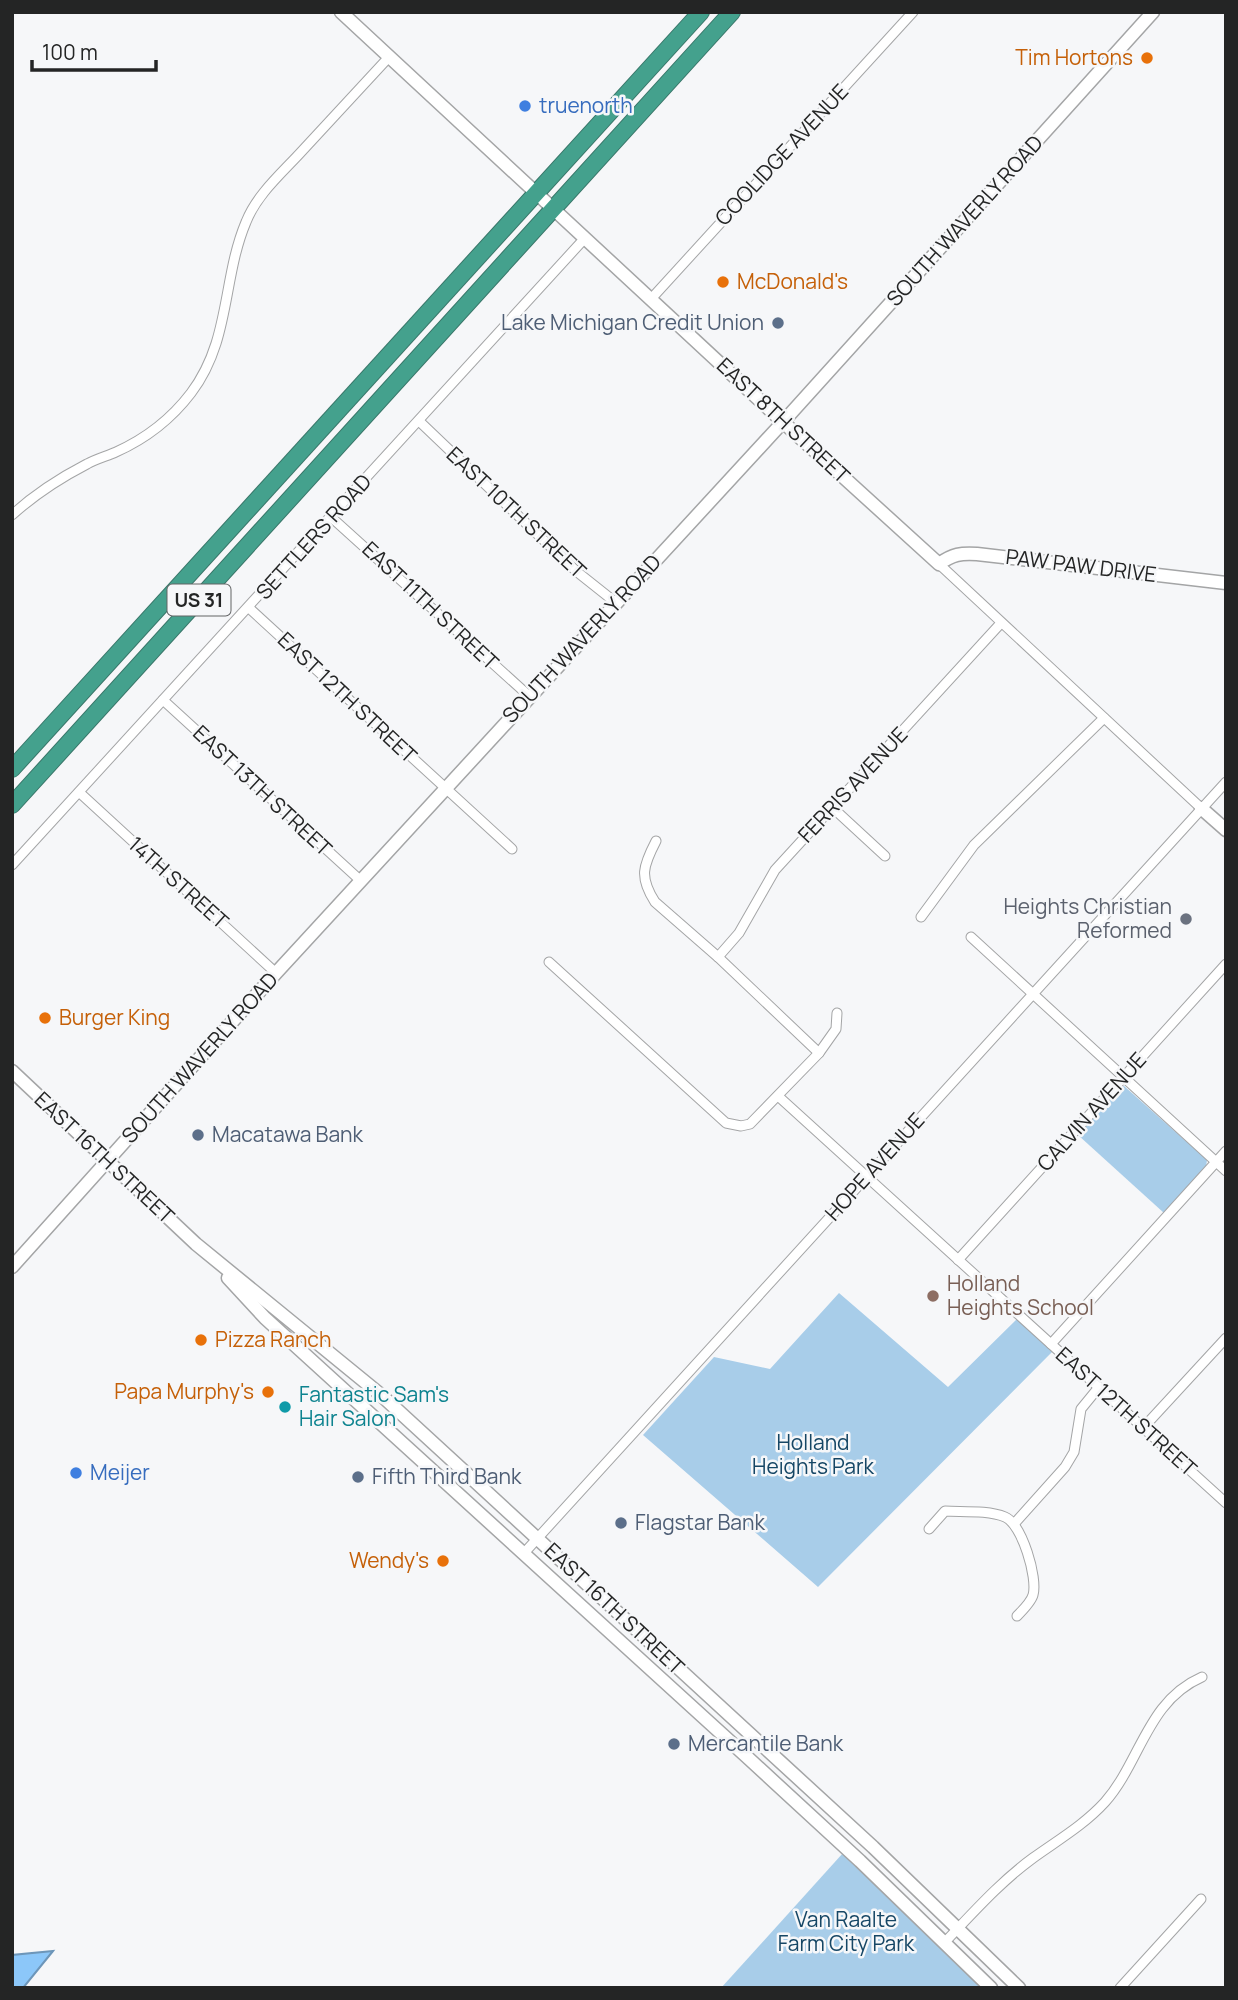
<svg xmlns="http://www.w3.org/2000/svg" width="1238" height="2000" font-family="Manrope,sans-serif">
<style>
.green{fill:#a8cde9}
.water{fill:#8cc7f9;stroke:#6d96b9;stroke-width:2}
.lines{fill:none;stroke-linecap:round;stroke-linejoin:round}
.street-casing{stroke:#a4a5a6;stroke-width:11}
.secondary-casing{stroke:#a4a5a6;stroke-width:15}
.highway-casing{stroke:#397669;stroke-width:18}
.street{stroke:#fff;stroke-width:9}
.secondary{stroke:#fff;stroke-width:12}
.highway{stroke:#44a18d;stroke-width:16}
.food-dot{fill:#e8710a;stroke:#f6f7f9;stroke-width:2.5}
.shop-dot{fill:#3f7fe0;stroke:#f6f7f9;stroke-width:2.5}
.service-dot{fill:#5c6f8a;stroke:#f6f7f9;stroke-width:2.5}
.worship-dot{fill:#6b7280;stroke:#f6f7f9;stroke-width:2.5}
.education-dot{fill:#8d6e63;stroke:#f6f7f9;stroke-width:2.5}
.culture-dot{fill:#0f9aa8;stroke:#f6f7f9;stroke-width:2.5}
.labels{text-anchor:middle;stroke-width:5;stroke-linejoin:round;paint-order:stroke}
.shield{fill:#f6f7f9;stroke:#636465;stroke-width:2}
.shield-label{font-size:19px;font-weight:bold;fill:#242525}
.food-label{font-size:21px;fill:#c56008;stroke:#f6f7f9;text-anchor:end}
.shop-label{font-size:21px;fill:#366cbe;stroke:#f6f7f9;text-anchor:start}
.street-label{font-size:21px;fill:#242525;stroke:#f6f7f9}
.service-label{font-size:21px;fill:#4e5e75;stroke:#f6f7f9;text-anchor:start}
.worship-label{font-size:21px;fill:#5b616d;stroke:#f6f7f9;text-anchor:end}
.education-label{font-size:21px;fill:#785e54;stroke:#f6f7f9;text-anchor:start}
.culture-label{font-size:21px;fill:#0d838f;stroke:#f6f7f9;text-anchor:start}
.park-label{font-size:21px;fill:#154665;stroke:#f6f7f9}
</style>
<rect width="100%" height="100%" fill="#f6f7f9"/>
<!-- green -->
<g class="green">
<path d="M1124,1086L1207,1160L1206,1167L1164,1213L1078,1135L1120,1087Z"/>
<path d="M839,1293L948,1387L1020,1316L1056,1348L818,1587L643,1435L714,1357L770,1369Z"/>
<path d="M843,1853L986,1988H721Z"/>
</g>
<!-- water -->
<path class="water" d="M53,1951L23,1988H12V1955Z"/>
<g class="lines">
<!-- street casing -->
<g class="street-casing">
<g id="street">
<path d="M651,299L913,12"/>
<path d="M419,421L576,571L615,602"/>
<path d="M12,515C34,495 60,478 87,464C96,459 107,456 116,452C145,439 172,418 191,393C231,340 222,279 246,222C257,194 282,173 302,151C331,120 360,88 389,57"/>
<path d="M331,517L529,696"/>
<path d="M939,564L1201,808"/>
<path d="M249,608L512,849"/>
<path d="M163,700L361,881"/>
<path d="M80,793L276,973"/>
<path d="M833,808L885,856"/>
<path d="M656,841C643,866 639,877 655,902L718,957L819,1053"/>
<path d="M12,865L585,238"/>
<path d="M921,917L974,845L1104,718"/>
<path d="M971,937L1226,1171"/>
<path d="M718,957L739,933L775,870L1001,623"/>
<path d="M549,962L726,1123L741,1126L750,1124L819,1053L836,1029L837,1013"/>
<path d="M778,1096L1226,1503"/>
<path d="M958,1260L1226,964"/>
<path d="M1051,1344L1226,1151"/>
<path d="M1143,1428L1226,1338"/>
<path d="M1014,1524L1065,1467L1074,1452L1081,1409L1099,1387"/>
<path d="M929,1529L945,1511C963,1512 988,1510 1005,1517C1022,1524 1038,1578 1033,1595C1031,1602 1022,1611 1017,1616"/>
<path d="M525,1552L1226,782"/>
<path d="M944,1943C972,1914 1000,1882 1033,1858C1058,1840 1084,1825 1105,1802C1141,1761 1147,1701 1202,1677"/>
<path d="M1120,1988L1201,1899"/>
</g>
</g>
<!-- secondary casing -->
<g class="secondary-casing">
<g id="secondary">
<path d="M341,12L796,434L939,564C953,554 961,553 977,554L1226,583"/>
<path d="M1201,808L1226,830"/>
<path d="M12,1071L196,1244L381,1395L873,1847L1019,1988"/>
<path d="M12,1267L276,973L783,422L1153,12"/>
<path d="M228,1278L265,1318L746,1756L860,1861L991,1988"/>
</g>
</g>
<!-- highway casing -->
<g class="highway-casing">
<g id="highway">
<path d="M12,769L701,12"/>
<path d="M12,805L732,12"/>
</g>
</g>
<!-- street -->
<use href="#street" class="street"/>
<!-- secondary -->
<use href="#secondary" class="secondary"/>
<!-- highway -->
<use href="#highway" class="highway"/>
</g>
<!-- markers -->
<g class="food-dot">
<circle cx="1147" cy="58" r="7"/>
<circle cx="723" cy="282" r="7"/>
<circle cx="45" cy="1018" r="7"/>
<circle cx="201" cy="1340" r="7"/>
<circle cx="268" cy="1392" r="7"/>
<circle cx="443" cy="1561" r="7"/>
</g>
<g class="shop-dot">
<circle cx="525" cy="106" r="7"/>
<circle cx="76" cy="1473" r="7"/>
</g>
<g class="service-dot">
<circle cx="778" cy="323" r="7"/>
<circle cx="198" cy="1135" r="7"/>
<circle cx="358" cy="1477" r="7"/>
<circle cx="621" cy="1523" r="7"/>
<circle cx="674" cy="1744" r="7"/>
</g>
<circle class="worship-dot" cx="1186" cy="919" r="7"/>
<circle class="education-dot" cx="933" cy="1296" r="7"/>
<circle class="culture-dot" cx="285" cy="1407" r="7"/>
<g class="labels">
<!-- shield labels -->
<rect class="shield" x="167.5" y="584.5" width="63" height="31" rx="5"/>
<g class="shield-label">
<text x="199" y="607">US 31</text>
</g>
<!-- food labels -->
<g class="food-label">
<text x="1133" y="65">Tim Hortons</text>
<text x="737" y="289" text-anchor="start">McDonald's</text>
<text x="59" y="1025" text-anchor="start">Burger King</text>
<text x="215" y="1347" text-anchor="start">Pizza Ranch</text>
<text x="254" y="1399">Papa Murphy's</text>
<text x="429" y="1568">Wendy's</text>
</g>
<!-- shop labels -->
<g class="shop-label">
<text x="539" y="113">truenorth</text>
<text x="90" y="1480">Meijer</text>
</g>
<!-- street labels -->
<g class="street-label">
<text transform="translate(782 155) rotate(-47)" y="7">COOLIDGE AVENUE</text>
<text transform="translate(965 221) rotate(-48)" y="7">SOUTH WAVERLY ROAD</text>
<text transform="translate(783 421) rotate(43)" y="7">EAST 8TH STREET</text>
<text transform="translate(516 513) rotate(43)" y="7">EAST 10TH STREET</text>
<text transform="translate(314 537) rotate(-48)" y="7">SETTLERS ROAD</text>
<text transform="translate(1081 566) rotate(7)" y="7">PAW PAW DRIVE</text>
<text transform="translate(430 606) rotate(43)" y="7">EAST 11TH STREET</text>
<text transform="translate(582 639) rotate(-47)" y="7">SOUTH WAVERLY ROAD</text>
<text transform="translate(347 698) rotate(43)" y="7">EAST 12TH STREET</text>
<text transform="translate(853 785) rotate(-47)" y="7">FERRIS AVENUE</text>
<text transform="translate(262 791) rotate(43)" y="7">EAST 13TH STREET</text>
<text transform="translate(178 883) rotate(42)" y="7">14TH STREET</text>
<text transform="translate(200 1058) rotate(-48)" y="7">SOUTH WAVERLY ROAD</text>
<text transform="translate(1092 1112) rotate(-48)" y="7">CALVIN AVENUE</text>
<text transform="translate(104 1158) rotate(43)" y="7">EAST 16TH STREET</text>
<text transform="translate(875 1167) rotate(-48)" y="7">HOPE AVENUE</text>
<text transform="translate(1126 1412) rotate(42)" y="7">EAST 12TH STREET</text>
<text transform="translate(614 1609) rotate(43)" y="7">EAST 16TH STREET</text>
</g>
<!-- service labels -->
<g class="service-label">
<text x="764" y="330" text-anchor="end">Lake Michigan Credit Union</text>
<text x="212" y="1142">Macatawa Bank</text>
<text x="372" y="1484">Fifth Third Bank</text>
<text x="635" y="1530">Flagstar Bank</text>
<text x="688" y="1751">Mercantile Bank</text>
</g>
<!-- worship labels -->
<g class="worship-label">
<text x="1172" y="914">Heights Christian<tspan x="1172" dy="24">Reformed</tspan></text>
</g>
<!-- education labels -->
<g class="education-label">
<text x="947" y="1291">Holland<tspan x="947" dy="24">Heights School</tspan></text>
</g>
<!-- culture labels -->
<g class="culture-label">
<text x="299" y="1402">Fantastic Sam's<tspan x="299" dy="24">Hair Salon</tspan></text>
</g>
<!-- park labels -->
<g class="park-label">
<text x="813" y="1450">Holland<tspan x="813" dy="24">Heights Park</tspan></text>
<text x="846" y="1927">Van Raalte<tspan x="846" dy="24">Farm City Park</tspan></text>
</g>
</g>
<!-- border -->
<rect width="1238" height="2000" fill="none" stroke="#242525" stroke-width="28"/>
<!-- scale -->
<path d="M32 60v10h124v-10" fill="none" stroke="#242525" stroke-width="3.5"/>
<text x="42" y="60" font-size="21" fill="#242525" stroke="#f6f7f9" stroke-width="5" paint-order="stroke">100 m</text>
</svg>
